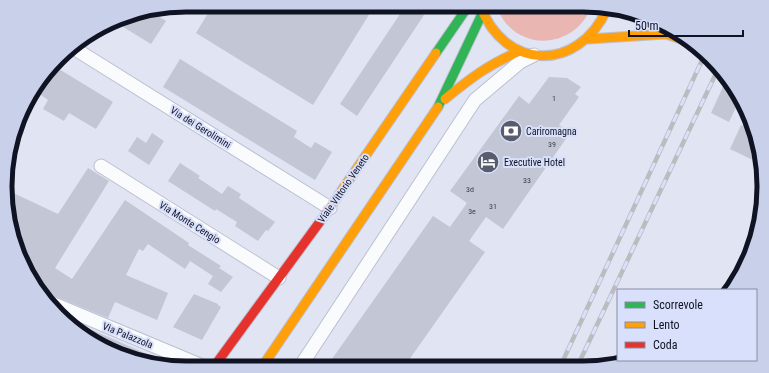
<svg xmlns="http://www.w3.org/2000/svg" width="769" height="373" font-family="'Roboto Condensed',sans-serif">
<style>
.green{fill:#e9b6b1}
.building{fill:#c3c6d5}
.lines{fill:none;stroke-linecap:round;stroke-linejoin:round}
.street-casing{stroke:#bcc0cf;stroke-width:15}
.fast-casing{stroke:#bcc0cf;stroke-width:11}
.slow-casing{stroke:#bcc0cf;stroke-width:11}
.jam-casing{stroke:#bcc0cf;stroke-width:11}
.street{stroke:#fafbfd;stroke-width:13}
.fast{stroke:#30b455;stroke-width:9}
.slow{stroke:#ff9f0a;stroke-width:9}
.jam{stroke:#e5322d;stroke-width:9}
.rail-casing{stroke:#bbbcc0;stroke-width:4.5}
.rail{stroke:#d8e0fb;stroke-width:3;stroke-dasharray:9;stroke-linecap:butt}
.labels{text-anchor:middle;stroke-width:4;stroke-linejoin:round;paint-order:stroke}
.number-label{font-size:8px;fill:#3d4050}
.street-label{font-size:10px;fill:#101323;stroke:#d8e0fb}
.poi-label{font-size:10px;fill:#101323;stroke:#d8e0fb;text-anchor:start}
.rim{fill:none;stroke:#101323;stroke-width:5}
</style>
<rect width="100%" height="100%" fill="#e0e4f3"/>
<!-- green -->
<path class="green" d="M496,5H592C575,52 512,53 496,5Z"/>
<!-- building -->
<g class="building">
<path d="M213,5H375L313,105L196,33Z"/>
<path d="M406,5H410L424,15L357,116L340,104Z"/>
<path d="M150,11L166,21L151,44L115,22L128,15Z"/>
<path d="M180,59L297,131L294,137L311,148L315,142L332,152L315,180L163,87Z"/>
<path d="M54,66L113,102L96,129L69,113L64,121L43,109L48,100L34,90L35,86Z"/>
<path d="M549,77L567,78L581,87L575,94L579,97L559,125L570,133L503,229L486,217L469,241L485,252L404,367H343L332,359L433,216L450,227L467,203L450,191L519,96L529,104Z"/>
<path d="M726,80L735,94L732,100L738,103L729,122L711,113Z"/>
<path d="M741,125L755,131L759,163L730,149Z"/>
<path d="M152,133L164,141L149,165L128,151L137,137L146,143Z"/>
<path d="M180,163L200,176L198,178L222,194L228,186L241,194L239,198L275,222L268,231L266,230L258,241L235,226L237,222L216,209L215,211L168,181Z"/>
<path d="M88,168L109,181L55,268L72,279L125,200L189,243L188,245L221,266L219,268L233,277L221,292L208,284L213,276L190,261L185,269L148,244L143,251L139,249L126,275L168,293L157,320L115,302L108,318L52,295L44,296L24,267L7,210V190L58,214Z"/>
<path d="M194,294L218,304V305L221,307L202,340L173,327Z"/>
<path d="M58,315L147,354L145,360L106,349Z"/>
</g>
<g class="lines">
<!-- street casing -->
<g class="street-casing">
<g id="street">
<path d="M72,47L330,208"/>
<path d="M101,166L279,278"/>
<path d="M49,302L207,368"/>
<path d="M300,367L475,100L520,62L534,55"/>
</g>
</g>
<!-- fast casing -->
<g class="fast-casing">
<g id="fast">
<path d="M436,53L469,5"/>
<path d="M438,107L482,14"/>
</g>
</g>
<!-- slow casing -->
<g class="slow-casing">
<g id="slow">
<path d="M480,5C504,71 578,73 607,9"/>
<path d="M588,39L666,34L684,40"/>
<path d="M445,99C472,77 488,65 520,51"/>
<path d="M327,212L436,53"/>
<path d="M262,367L438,107"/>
</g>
</g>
<!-- jam casing -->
<g class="jam-casing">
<path id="jam" d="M213,368L327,212"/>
</g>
<!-- street -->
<use href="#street" class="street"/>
<!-- fast -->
<use href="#fast" class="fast"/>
<!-- slow -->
<use href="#slow" class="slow"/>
<!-- jam -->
<use href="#jam" class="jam"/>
<!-- rail casing -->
<g class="rail-casing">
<g id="rail">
<path d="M560,367L704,56"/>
<path d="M577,367L719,67"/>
</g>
</g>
<!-- rail -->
<use href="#rail" class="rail"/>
</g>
<!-- icons -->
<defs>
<g id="bank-disc" transform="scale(1.15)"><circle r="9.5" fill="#595c6c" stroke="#d8e0fb"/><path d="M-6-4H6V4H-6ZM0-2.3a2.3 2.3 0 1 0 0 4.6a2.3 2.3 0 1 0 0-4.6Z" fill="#fff"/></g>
<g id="hotel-disc" transform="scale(1.15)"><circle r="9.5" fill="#595c6c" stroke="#d8e0fb"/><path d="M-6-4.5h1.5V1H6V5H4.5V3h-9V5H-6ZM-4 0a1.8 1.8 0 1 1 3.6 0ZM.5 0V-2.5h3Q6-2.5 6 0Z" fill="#fff"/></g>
</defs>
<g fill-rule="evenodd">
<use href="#bank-disc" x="511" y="131"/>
<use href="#hotel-disc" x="488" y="162"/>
</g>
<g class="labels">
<!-- number labels -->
<g class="number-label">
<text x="554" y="101">1</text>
<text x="552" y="147">39</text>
<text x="527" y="183">33</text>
<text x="470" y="192">3d</text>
<text x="493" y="209">31</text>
<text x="472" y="214">3e</text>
</g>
<!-- street labels -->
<g class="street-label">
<text transform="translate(201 127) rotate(32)" y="4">Via dei Gerolimini</text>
<text transform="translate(343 188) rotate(-55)" y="4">Viale Vittorio Veneto</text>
<text transform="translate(190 222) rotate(32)" y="4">Via Monte Cengio</text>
<text transform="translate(128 335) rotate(22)" y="4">Via Palazzola</text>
</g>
<!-- poi labels -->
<g class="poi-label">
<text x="526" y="135">Cariromagna</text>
<text x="504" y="166">Executive Hotel</text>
</g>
</g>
<!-- crop -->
<path d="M0 0H769V373H0ZM186 12H583A174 174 0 0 1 757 186V187A174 174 0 0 1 583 361H186A174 174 0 0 1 12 187V186A174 174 0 0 1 186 12Z" fill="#c8d0ea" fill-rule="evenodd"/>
<path class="rim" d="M186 12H583A174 174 0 0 1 757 186V187A174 174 0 0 1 583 361H186A174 174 0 0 1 12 187V186A174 174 0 0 1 186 12Z"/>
<!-- legend -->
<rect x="617" y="289" width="140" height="72" fill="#d8e0fb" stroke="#888ea5"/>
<rect x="625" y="302" width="20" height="6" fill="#30b455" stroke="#888ea5"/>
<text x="653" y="309" font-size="12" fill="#101323">Scorrevole</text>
<rect x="625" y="322" width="20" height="6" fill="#ff9f0a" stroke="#888ea5"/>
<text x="653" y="329" font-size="12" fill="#101323">Lento</text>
<rect x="625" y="342" width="20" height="6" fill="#e5322d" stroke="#888ea5"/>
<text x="653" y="349" font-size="12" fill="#101323">Coda</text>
<!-- scale -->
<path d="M629 30v6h114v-6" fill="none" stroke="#101323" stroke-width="2"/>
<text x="635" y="30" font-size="12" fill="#101323" stroke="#d8e0fb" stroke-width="3" paint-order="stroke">50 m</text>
</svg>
